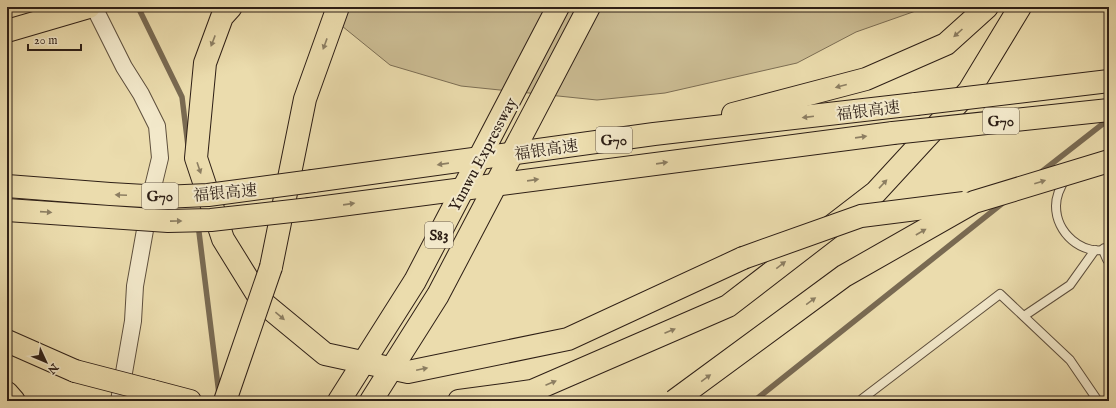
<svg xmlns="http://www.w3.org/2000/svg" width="1116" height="408" font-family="'IM FELL English','Noto Serif SC',serif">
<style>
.green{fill:#cbbc93;stroke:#7c6e54}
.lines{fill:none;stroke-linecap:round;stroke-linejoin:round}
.stream{stroke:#796a52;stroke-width:5.5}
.service-casing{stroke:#5d4e3c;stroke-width:10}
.pedestrian-casing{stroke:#5d4e3c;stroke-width:14}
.minor-casing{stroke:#5d4e3c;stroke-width:18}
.motorway-casing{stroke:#2e1f16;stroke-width:24}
.service{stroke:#f2e8ca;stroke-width:8}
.pedestrian{stroke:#f2e8ca;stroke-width:12}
.minor{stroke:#f2e8ca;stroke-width:16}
.motorway{stroke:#ebdcad;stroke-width:22}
.motorway-bridge-casing{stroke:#2e1f16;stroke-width:24;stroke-linecap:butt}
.motorway-bridge{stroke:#ebdcad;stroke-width:22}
.oneway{fill:#8c7e62}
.labels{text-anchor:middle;stroke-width:4;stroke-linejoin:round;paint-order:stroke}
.shield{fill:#f2e8ca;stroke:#695b4c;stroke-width:1}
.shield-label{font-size:15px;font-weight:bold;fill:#2e1f16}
.street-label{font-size:16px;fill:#2e1f16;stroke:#f2e8ca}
</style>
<rect width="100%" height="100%" fill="#ebdcad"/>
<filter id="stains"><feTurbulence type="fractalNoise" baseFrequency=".005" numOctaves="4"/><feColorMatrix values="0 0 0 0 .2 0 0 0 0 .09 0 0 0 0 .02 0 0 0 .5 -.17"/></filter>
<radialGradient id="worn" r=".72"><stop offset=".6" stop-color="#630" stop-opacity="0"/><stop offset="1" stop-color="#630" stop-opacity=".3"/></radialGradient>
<!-- green -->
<path class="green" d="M331,7H927L856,32L797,63L665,93L597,100L461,86L390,65L337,22Z"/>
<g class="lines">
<!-- stream -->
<g class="stream">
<path d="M138,7L182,97L188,146"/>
<path d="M1040,173L1109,119"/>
<path d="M198,224L219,394"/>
<path d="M754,401L1004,202"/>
</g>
<!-- service casing -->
<g class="service-casing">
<g id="service">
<path d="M1066,178C1060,187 1056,196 1056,206C1056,233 1082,256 1108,249"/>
<path d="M1024,316L1070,285L1095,250"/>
<path d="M862,399L1000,294L1070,360L1098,401"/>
</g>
</g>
<!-- pedestrian casing -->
<g class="pedestrian-casing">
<path id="pedestrian" d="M1105,250L1109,259"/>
</g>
<!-- minor casing -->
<g class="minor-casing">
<path id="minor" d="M94,7L124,67L141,94L157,126L160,158L152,191L135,286L133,321L119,401"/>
</g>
<!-- motorway casing -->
<g class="motorway-casing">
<g id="motorway">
<path d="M231,7L222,17L205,63L196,158L223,239L262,302L325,354L408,372L568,339L743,258"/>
<path d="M7,31L89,7"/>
<path d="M733,114L866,79L946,44L987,7"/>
<path d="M313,181L654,134L916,104"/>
<path d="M310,209L893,133"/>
<path d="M271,267L305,99L338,7"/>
<path d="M7,341L75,371"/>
<path d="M152,391L190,401"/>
<path d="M7,393L14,401"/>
<path d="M339,401L415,281L558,7"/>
<path d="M371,401L438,295L589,7"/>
<path d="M459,401L532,391L728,306L876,192L969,91L1020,7"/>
</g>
</g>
<!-- service -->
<use href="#service" class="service"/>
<!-- pedestrian -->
<use href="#pedestrian" class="pedestrian"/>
<!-- minor -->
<use href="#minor" class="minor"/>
<!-- motorway -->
<use href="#motorway" class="motorway"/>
<!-- motorway-bridge casing -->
<g class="motorway-bridge-casing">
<g id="motorway-bridge">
<path d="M916,104L1109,81"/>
<path d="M893,133L1109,110"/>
<path d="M7,186L110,194L162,197L208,195L313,181"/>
<path d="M7,210L168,221L211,220L310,209"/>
<path d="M743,258L861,216L964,203"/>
<path d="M75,371L152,391"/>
<path d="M225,401L271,267"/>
<path d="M674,401L844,276L974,202L1109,161"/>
</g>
</g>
<!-- motorway-bridge -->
<use href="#motorway-bridge" class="motorway-bridge"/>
</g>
<!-- one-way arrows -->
<defs><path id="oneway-solid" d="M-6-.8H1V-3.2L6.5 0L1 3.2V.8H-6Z"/></defs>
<g class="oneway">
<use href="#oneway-solid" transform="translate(958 33) rotate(138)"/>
<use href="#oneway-solid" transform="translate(213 41) rotate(111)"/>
<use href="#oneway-solid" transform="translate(325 44) rotate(110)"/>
<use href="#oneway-solid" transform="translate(841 86) rotate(165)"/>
<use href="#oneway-solid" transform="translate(808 117) rotate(173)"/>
<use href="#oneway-solid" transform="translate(861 137) rotate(-8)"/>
<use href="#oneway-solid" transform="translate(662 163) rotate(-8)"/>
<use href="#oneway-solid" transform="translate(443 164) rotate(172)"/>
<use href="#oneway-solid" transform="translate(199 168) rotate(71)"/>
<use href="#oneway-solid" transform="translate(533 180) rotate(-8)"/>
<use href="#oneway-solid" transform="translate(1040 182) rotate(-17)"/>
<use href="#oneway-solid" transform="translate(883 184) rotate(-47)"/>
<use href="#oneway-solid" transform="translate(121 195) rotate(-178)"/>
<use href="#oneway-solid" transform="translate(349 204) rotate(-8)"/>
<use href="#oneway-solid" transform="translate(46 212) rotate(4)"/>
<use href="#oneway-solid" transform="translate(176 221) rotate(-1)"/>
<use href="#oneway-solid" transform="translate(921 232) rotate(-30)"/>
<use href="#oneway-solid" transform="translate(781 265) rotate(-38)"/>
<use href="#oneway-solid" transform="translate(811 301) rotate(-36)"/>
<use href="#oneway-solid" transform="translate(280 316) rotate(40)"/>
<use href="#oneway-solid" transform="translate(670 331) rotate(-23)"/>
<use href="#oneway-solid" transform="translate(422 369) rotate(-12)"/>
<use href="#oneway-solid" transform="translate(706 378) rotate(-36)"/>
<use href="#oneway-solid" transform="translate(551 383) rotate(-23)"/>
</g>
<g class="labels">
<!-- shield labels -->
<g class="shield">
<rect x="983" y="108" width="36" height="26" rx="3"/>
<rect x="596" y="127" width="36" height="26" rx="3"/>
<rect x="142" y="183" width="36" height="26" rx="3"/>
<rect x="425" y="222" width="28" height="26" rx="3"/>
</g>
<g class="shield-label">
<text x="1001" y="126">G70</text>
<text x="614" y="145">G70</text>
<text x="160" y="201">G70</text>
<text x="439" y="240">S83</text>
</g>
<!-- street labels -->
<g class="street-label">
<text transform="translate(868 110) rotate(-7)" y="6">福银高速</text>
<text transform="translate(546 149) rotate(-8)" y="6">福银高速</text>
<text transform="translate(482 154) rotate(-62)" y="6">Yunwu Expressway</text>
<text transform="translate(225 192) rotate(-5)" y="6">福银高速</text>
</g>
</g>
<!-- margin -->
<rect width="1116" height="408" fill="none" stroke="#ebdcad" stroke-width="24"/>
<rect x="8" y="8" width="1100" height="392" fill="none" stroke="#2e1f16" stroke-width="2"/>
<rect x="12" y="12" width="1092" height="384" fill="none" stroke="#2e1f16"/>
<!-- north arrow -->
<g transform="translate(46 362) rotate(134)" stroke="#f2e8ca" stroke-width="3" paint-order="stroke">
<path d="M0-3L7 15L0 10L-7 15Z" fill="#2e1f16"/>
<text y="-6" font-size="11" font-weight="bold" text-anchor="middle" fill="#2e1f16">N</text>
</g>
<!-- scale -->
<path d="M28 44v6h53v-6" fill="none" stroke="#2e1f16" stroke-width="2"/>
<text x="34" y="44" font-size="12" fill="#2e1f16" stroke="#f2e8ca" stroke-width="3" paint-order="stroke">20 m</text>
<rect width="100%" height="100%" filter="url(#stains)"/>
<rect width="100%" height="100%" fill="url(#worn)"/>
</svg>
